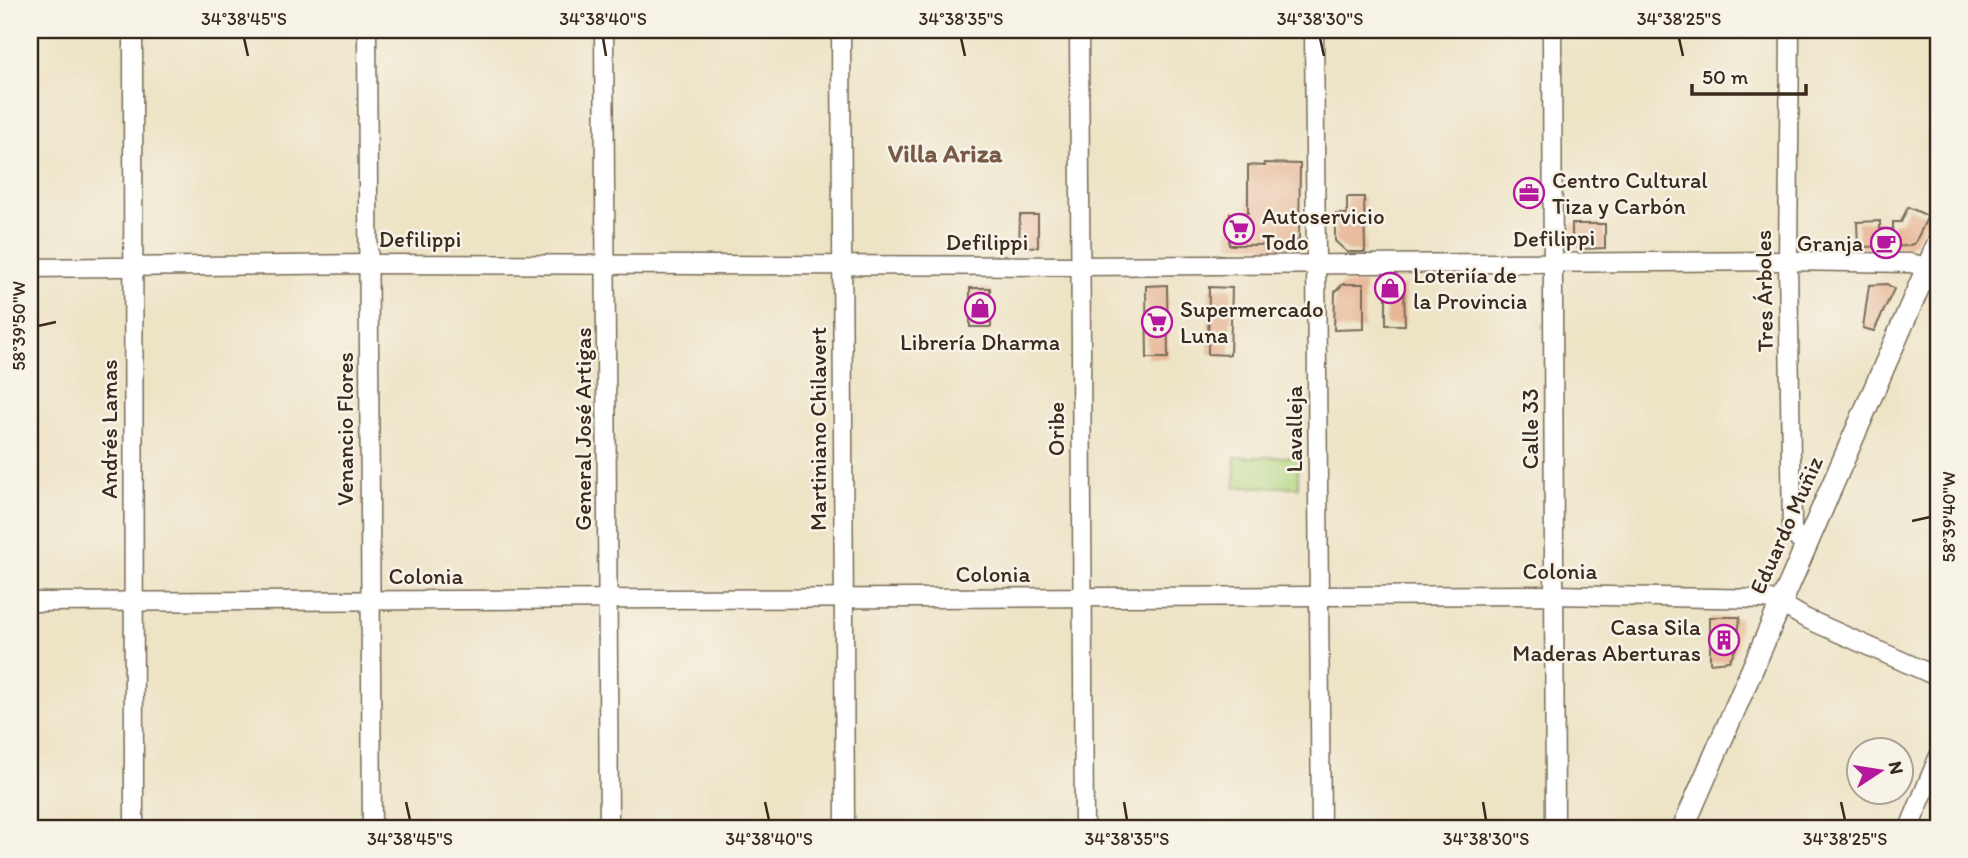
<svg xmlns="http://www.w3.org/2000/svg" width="1968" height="858" font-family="Itim,sans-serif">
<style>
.green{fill:#b1d57f;stroke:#76804e;stroke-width:2}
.building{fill:#e7b694}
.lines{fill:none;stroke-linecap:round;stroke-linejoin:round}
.minor-casing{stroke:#796b58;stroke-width:21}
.tertiary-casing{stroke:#796b58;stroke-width:24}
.minor{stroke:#fff;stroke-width:18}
.tertiary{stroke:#fff;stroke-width:21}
.ticks{fill:none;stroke:#3b2a1e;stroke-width:2.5}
.labels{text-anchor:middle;stroke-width:5;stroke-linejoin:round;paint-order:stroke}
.poi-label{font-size:23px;fill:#3b2a1e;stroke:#f7f3e8;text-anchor:start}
.street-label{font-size:23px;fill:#3b2a1e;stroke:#f7f3e8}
.quarter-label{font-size:26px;font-weight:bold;fill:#775b47;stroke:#f7f3e8}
.neatline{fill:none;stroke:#3b2a1e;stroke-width:2.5}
.ticks-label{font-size:18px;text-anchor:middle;fill:#3b2a1e}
</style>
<rect width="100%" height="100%" fill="#f7f3e8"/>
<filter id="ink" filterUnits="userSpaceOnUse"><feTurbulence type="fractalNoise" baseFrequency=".0143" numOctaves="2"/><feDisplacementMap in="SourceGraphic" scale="14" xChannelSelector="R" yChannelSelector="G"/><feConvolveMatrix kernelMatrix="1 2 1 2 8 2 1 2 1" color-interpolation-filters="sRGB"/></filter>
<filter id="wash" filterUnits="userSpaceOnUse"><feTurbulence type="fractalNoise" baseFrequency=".00686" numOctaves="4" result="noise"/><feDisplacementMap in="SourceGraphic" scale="28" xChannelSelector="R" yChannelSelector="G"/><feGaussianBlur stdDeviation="1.57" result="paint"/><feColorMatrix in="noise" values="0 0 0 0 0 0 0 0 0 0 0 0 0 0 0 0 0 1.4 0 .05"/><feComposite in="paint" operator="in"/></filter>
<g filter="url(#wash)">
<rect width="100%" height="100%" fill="#ede3c5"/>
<!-- green -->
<rect class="green" x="1235" y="457" width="63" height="30"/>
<g id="blocks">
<!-- building -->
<g class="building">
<path d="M1264,163L1300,164L1299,239L1290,250H1264V245H1229L1230,213H1248V165L1265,166Z"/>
<path d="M1347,197H1364L1365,252H1347L1335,241V214H1347Z"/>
<path d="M1908,207L1928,216L1915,243L1908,246L1858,247L1857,222L1880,221V229H1893V222H1901Z"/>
<path d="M1020,215H1038V247L1019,246Z"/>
<path d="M1572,224H1605V248L1581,249L1572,242Z"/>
<path d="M1343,284H1364V329L1334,330L1335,292Z"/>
<path d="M1887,284L1894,289L1874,331L1863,328L1869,285Z"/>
<path d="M1167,285L1168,358H1147L1146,286Z"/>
<path d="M1386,286H1404L1405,325H1386Z"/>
<path d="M1209,287L1232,288L1230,355L1208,354Z"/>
<path d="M970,288H990L991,327H970Z"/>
<path d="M1710,617H1740L1737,647L1729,661L1710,663Z"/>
</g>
</g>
</g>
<g filter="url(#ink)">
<use href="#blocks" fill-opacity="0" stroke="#796b58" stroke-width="2"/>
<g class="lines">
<!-- minor casing -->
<g class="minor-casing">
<g id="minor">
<path d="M133,30L134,828"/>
<path d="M367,30L372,828"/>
<path d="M604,30L609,828"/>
<path d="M841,30L845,828"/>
<path d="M1079,30L1084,828"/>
<path d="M1314,30L1321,828"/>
<path d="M1552,30L1555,828"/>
<path d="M1790,30L1788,261L1792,528L1795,536L1805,546"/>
<path d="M30,268L369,264L1080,266L1788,261L1910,263L1928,267L1938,279"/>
<path d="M30,602L1554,595L1766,599L1780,603L1805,618L1938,677"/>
<path d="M1909,828L1938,758"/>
</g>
</g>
<!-- tertiary casing -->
<g class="tertiary-casing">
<path id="tertiary" d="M1683,828L1938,243"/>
</g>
<!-- minor -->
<use href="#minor" class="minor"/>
<!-- tertiary -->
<use href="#tertiary" class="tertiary"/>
</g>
</g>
<!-- ticks -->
<path class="ticks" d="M244,38L248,56M603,38L606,56M961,38L965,56M1320,38L1324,56M1679,38L1683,56M38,326L56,322M1912,521L1930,517M406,802L410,820M765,802L769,820M1124,802L1127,820M1483,802L1486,820M1841,802L1845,820"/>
<!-- icons -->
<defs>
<g id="office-ring" transform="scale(1.575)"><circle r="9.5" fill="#f7f3e8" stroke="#b5179e" stroke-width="1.5"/><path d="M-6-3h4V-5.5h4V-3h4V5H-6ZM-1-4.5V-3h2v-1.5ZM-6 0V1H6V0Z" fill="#b5179e"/></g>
<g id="supermarket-ring" transform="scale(1.575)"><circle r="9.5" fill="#f7f3e8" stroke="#b5179e" stroke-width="1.5"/><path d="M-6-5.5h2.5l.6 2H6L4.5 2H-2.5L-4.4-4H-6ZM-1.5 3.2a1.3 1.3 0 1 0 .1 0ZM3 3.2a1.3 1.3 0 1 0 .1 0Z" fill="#b5179e"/></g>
<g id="cafe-ring" transform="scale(1.575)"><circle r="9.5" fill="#f7f3e8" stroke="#b5179e" stroke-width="1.5"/><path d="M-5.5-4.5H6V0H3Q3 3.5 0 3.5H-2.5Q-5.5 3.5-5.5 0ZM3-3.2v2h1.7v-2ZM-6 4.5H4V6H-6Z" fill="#b5179e"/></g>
<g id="shop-ring" transform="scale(1.575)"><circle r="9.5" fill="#f7f3e8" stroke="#b5179e" stroke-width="1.5"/><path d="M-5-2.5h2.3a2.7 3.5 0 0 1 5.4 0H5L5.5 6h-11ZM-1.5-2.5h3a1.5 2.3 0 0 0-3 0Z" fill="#b5179e"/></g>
<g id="building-ring" transform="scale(1.575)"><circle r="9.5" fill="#f7f3e8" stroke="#b5179e" stroke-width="1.5"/><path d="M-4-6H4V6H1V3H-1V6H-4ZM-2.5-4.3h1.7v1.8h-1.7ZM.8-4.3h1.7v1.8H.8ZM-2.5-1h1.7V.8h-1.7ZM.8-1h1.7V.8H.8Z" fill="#b5179e"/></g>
</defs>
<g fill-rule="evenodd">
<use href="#office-ring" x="1529" y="193"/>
<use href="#supermarket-ring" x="1239" y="229"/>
<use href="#cafe-ring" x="1886" y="243"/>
<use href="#shop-ring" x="1390" y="288"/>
<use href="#shop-ring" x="980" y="308"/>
<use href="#supermarket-ring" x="1157" y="322"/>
<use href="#building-ring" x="1724" y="640"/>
</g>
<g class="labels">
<!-- poi labels -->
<g class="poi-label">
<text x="1552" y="188">Centro Cultural<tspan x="1552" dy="26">Tiza y Carbón</tspan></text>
<text x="1262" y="224">Autoservicio<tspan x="1262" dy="26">Todo</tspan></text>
<text x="1863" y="251" text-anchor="end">Granja</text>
<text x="1413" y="283">Loteriía de<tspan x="1413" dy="26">la Provincia</tspan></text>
<text x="1180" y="317">Supermercado<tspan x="1180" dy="26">Luna</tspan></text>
<text x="980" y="350" text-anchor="middle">Librería Dharma</text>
<text x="1701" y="635" text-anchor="end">Casa Sila<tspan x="1701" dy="26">Maderas Aberturas</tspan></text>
</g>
<!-- street labels -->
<g class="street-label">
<text transform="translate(1554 238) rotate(-1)" y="8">Defilippi</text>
<text x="420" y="247">Defilippi</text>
<text x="987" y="250">Defilippi</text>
<text transform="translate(1764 291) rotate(-91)" y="8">Tres Árboles</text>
<text transform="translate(109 429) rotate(-90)" y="8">Andrés Lamas</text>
<text transform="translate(345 429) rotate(-90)" y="8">Venancio Flores</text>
<text transform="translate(583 429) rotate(-90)" y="8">General José Artigas</text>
<text transform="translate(818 429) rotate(-90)" y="8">Martiniano Chilavert</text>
<text transform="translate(1056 429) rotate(-90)" y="8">Oribe</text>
<text transform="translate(1294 429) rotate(-90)" y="8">Lavalleja</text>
<text transform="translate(1530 429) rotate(-90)" y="8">Calle 33</text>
<text transform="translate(1786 525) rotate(-66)" y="8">Eduardo Muñiz</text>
<text x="1560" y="579">Colonia</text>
<text x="993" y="582">Colonia</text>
<text x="426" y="584">Colonia</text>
</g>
<!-- quarter labels -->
<g class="quarter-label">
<text x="945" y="162">Villa Ariza</text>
</g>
</g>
<!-- margin -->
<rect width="1968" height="858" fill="none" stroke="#f7f3e8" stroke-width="77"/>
<!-- north arrow -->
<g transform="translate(1880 771) rotate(78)"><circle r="33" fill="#f7f3e8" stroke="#aca397" stroke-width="2"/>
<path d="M0-5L12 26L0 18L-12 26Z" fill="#b5179e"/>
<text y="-10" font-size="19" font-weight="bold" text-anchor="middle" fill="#3b2a1e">N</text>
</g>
<!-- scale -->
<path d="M1692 84v10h114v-10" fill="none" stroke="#3b2a1e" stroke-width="3.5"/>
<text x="1702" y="84" font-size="21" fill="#3b2a1e" stroke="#f7f3e8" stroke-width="5" paint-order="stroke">50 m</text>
<rect x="38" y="38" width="1892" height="782" class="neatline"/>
<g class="ticks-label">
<text x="244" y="25">34°38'45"S</text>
<text x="603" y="25">34°38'40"S</text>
<text x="961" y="25">34°38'35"S</text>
<text x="1320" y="25">34°38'30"S</text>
<text x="1679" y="25">34°38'25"S</text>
<text transform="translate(19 326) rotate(-90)" y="6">58°39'50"W</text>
<text transform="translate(1949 517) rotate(-90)" y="6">58°39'40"W</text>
<text x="410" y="845">34°38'45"S</text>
<text x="769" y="845">34°38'40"S</text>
<text x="1127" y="845">34°38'35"S</text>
<text x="1486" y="845">34°38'30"S</text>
<text x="1845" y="845">34°38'25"S</text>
</g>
</svg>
